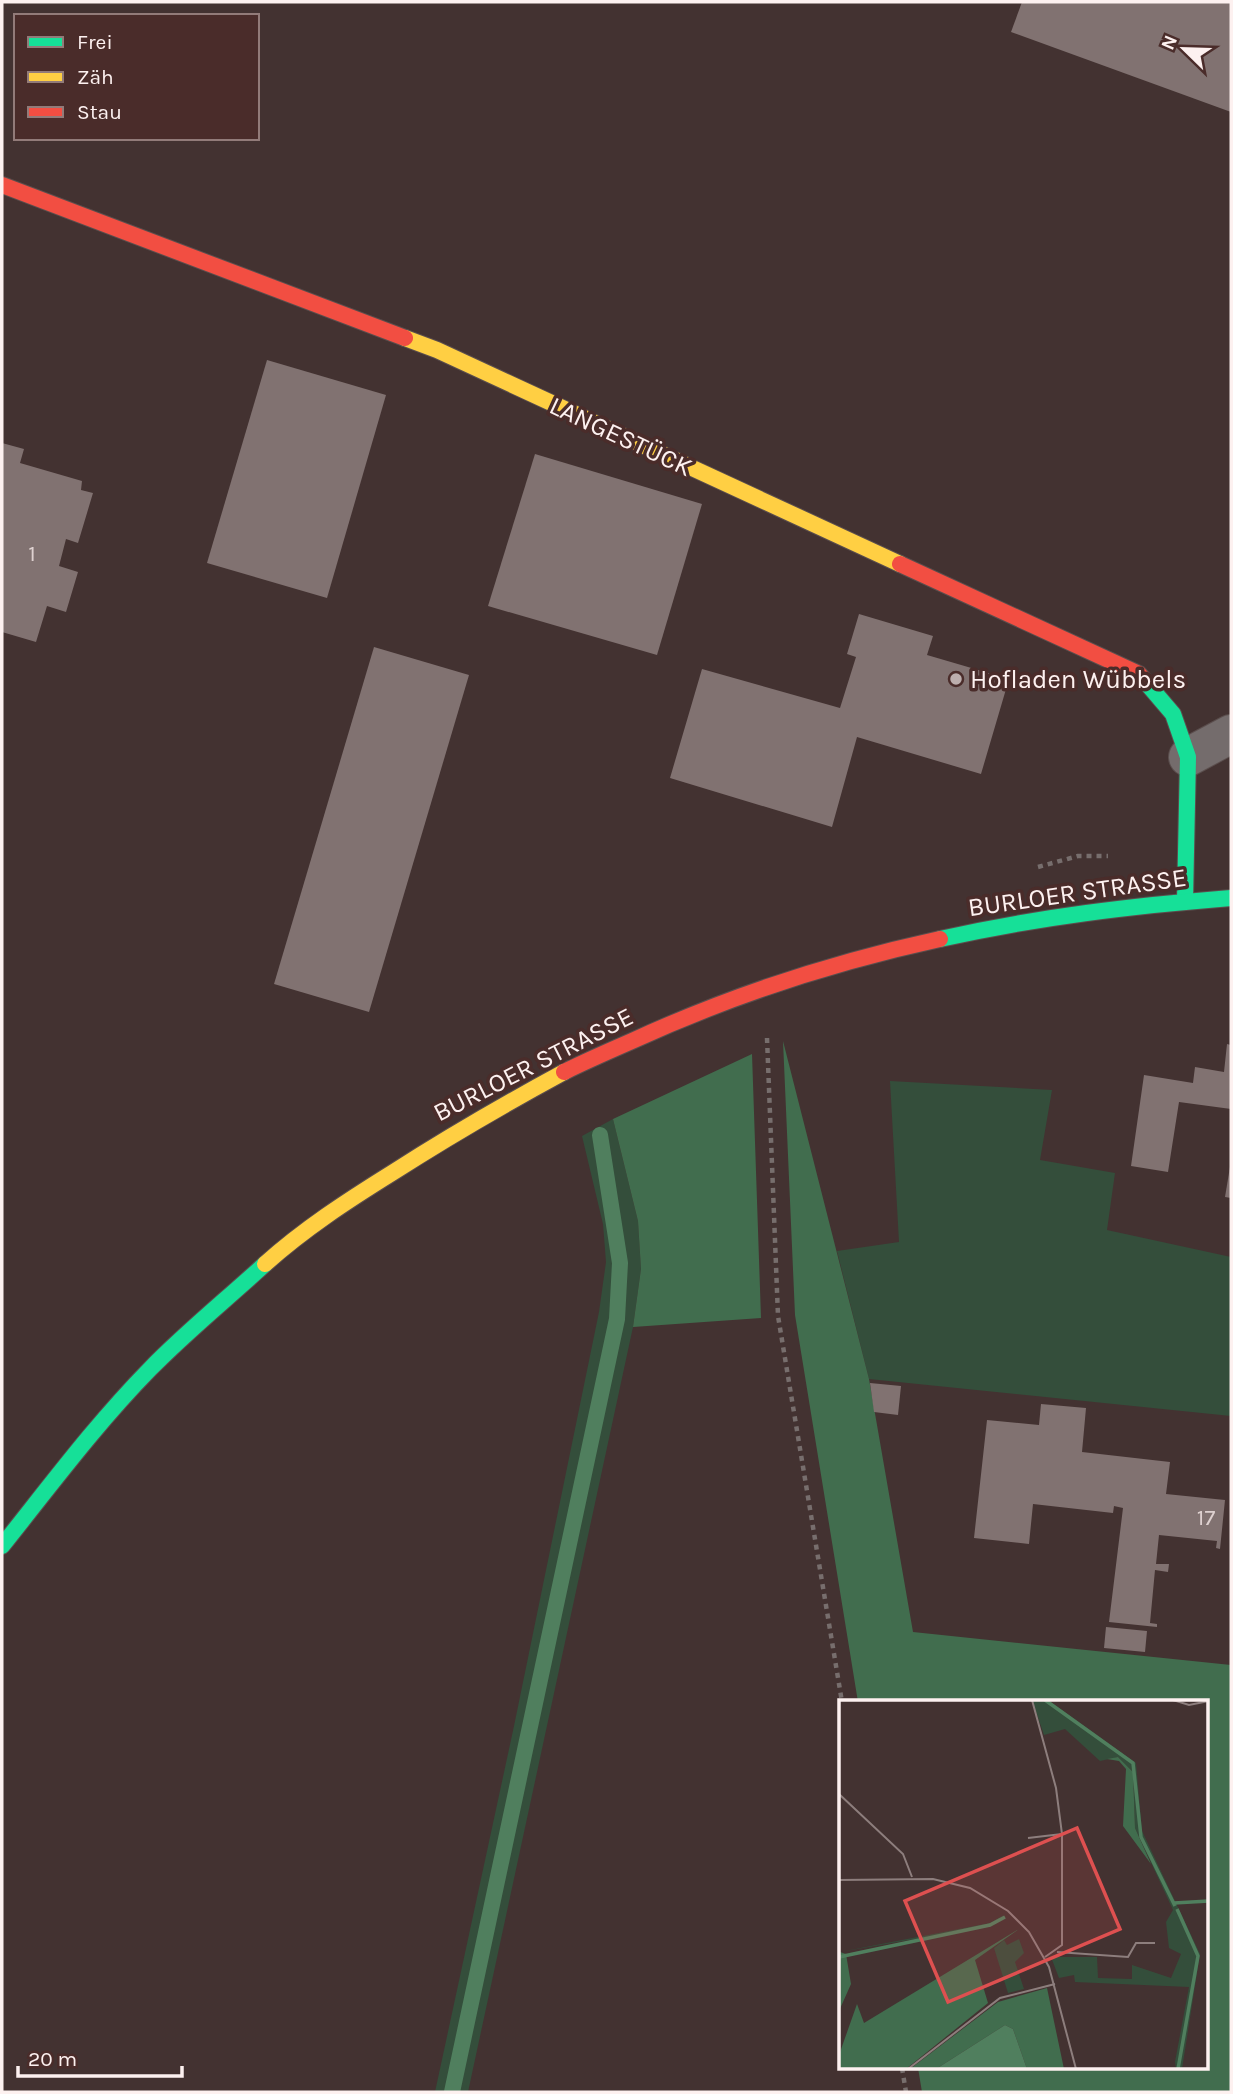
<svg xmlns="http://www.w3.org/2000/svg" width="1233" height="2094" font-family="Karla,sans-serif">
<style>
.green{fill:#344e3b}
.forest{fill:#416d4e}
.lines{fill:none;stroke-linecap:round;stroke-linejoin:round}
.stream{stroke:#507f5e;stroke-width:16}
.building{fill:#817271}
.street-casing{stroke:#5b4e4d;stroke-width:40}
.fast-casing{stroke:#5b4e4d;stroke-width:18}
.slow-casing{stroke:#5b4e4d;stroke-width:18}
.jam-casing{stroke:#5b4e4d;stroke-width:18}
.path{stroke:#776e6d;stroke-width:4.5;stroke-dasharray:5 5;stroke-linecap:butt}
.street{stroke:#746c6c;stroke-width:38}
.fast{stroke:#16e098;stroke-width:16}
.slow{stroke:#ffcf43;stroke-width:16}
.jam{stroke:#f24e42;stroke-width:16}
.poi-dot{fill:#bcaead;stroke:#4a2c2a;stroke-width:2.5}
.labels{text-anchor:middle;stroke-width:7;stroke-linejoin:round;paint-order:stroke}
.number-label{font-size:23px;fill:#ded1d0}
.street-label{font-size:26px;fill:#fdf1f0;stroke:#4a2c2a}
.poi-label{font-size:26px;fill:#fdf1f0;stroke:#4a2c2a;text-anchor:start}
.inset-river{fill:none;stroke:#507f5e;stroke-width:3.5}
.inset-road{fill:none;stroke:#8d7e7d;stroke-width:2}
.view{fill:#de5050;fill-opacity:0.15;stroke:#de5050;stroke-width:3.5}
.inset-edge{fill:none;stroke:#fdf1f0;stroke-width:3.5}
</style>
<rect width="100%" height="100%" fill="#433231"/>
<!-- green -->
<g class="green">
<path d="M890,1081L1052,1090L1040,1160L1115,1173L1107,1230L1231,1257V1416L869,1379L837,1251L899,1242Z"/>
<path d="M613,1119L638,1221L641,1269L633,1327L468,2092H435L514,1726L599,1312L606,1262L603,1224L582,1136Z"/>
</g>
<!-- forest -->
<g class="forest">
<path d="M783,1041L869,1379L913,1632L1231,1665V2092H922L918,2068H1207V1702H858L795,1315Z"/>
<path d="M752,1054L761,1318L633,1327L641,1269L638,1221L613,1119Z"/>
</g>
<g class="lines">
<!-- stream -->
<path class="stream" d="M452,2092L617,1319L620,1263L600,1135"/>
</g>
<!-- building -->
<g class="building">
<path d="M1022,2H1231V112L1011,32Z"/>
<path d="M267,360L386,395L327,598L207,563Z"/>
<path d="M2,443L24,449L20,463L82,481L81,490L93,493L78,543L66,539L59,566L78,572L66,612L47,606L36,642L2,632Z"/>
<path d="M535,454L702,504L657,655L488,606Z"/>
<path d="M859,614L933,636L927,655L1009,679L981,774L857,737L832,827L670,778L702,669L840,708L856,657L847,654Z"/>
<path d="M374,647L469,675L369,1012L274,984Z"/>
<path d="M1227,1044L1231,1045V1109L1179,1102L1168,1172L1131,1166L1144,1075L1193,1083L1195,1067L1224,1072Z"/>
<path d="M1230,1167L1231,1168V1198L1225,1197Z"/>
<path d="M870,1383L901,1386L898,1415L874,1412Z"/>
<path d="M1041,1404L1086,1408L1082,1452L1170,1462L1166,1494L1225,1500L1220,1549L1216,1548L1217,1541L1159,1535L1156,1564H1169L1168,1572L1155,1570L1150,1623L1157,1624V1627L1109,1622L1123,1508L1114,1506L1113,1513L1033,1504L1029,1544L974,1538L987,1420L1039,1425Z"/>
<path d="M1106,1627L1147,1631L1145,1652L1104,1648Z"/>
</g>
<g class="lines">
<!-- street casing -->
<g class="street-casing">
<path id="street" d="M1188,757L1231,734"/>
</g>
<!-- fast casing -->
<g class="fast-casing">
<g id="fast">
<path d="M1144,680L1173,714L1188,757L1185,900"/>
<path d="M940,939C1038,917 1131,906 1231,898"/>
<path d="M2,1546C50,1486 96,1424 150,1369C186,1332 227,1299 265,1264"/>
</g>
</g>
<!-- slow casing -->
<g class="slow-casing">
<g id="slow">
<path d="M405,338L437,350L900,564"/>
<path d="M265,1264C304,1229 347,1201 392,1173C448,1137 505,1104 564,1072"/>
</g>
</g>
<!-- jam casing -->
<g class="jam-casing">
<g id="jam">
<path d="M2,185L405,338"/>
<path d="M900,564L1139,674L1144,680"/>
<path d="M564,1072C586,1061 609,1051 632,1041C730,996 834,962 940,939"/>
</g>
</g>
<!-- path -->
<g class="path">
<path d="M1038,867L1078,856H1108"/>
<path d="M767,1038L778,1316L842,1702"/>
<path d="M902,2068L906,2092"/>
</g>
<!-- street -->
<use href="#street" class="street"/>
<!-- fast -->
<use href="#fast" class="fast"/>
<!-- slow -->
<use href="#slow" class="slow"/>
<!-- jam -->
<use href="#jam" class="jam"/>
</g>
<!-- markers -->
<circle class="poi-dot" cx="956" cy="679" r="7"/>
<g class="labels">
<!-- number labels -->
<g class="number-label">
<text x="32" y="561">1</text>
<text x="1206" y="1525">17</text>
</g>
<!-- street labels -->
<g class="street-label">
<text transform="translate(621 436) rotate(25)" y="9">LANGESTÜCK</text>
<text transform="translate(1077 892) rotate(-8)" y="9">BURLOER STRASSE</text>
<text transform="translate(533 1064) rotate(-27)" y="9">BURLOER STRASSE</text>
</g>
<!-- poi labels -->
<g class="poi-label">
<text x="970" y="688">Hofladen Wübbels</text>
</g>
</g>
<!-- overview -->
<g transform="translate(839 1700)">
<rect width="369" height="369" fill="#433231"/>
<path d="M193,0H209L297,63L303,131L361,254L343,369H337L336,362L350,287L236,282L235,275L220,278L212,257H258L259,278L293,279V265L332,278L342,254L330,248L327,222L334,210L296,128L294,72L279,57L261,61L226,29L205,35ZM165,215L151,226L1,252L151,223ZM180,239L185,253L176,262L185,289L169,293L155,248L165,240L168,245Z" fill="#344e3b"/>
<path d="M279,57L294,72L296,128L312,164L284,126L287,69L280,61L268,59ZM180,229L136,260L149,303L67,369H0V355L18,304L25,323ZM1,252L7,254L12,284L0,311ZM208,288L225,369H188L174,329L166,325L97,369H71L159,302Z" fill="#416d4e"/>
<path d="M166,325L174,329L188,369H97Z" fill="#507f5e"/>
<path class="inset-river" d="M206,0L294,63L302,137L336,206M335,203L370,201M338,209L359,256L339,369M0,257L151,225L166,217"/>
<path class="inset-road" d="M193,0L217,88L223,134V245L206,257M334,0L350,5L370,1M0,94L64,154L73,177M189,138L223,134M0,180L94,179L131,188L169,211L190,232L210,267L237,369M218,252L289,257L297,243H316M69,369L161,298L216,284"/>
<path class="view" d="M238,128L281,229L109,302L66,201Z"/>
<rect width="369" height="369" class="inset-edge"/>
</g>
<!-- border -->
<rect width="1233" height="2094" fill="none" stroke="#fdf1f0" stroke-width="7"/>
<!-- legend -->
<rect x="14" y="14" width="245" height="126" fill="#4a2c2a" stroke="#927b79" stroke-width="2"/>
<rect x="28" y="37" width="35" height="10" fill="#16e098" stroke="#927b79" stroke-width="2"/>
<text x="77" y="49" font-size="21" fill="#fdf1f0">Frei</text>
<rect x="28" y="72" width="35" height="10" fill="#ffcf43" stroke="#927b79" stroke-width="2"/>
<text x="77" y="84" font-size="21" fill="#fdf1f0">Zäh</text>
<rect x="28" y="107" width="35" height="10" fill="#f24e42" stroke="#927b79" stroke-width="2"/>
<text x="77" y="119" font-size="21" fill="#fdf1f0">Stau</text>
<!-- north arrow -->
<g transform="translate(1184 49) rotate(293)" stroke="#4a2c2a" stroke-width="5" paint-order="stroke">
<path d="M0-5L12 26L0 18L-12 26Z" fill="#fdf1f0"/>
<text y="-10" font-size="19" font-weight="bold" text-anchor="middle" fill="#fdf1f0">N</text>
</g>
<!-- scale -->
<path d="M18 2066v10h164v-10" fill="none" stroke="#fdf1f0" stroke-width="3.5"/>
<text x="28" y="2066" font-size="21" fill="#fdf1f0" stroke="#4a2c2a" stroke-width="5" paint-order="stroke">20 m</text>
</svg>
